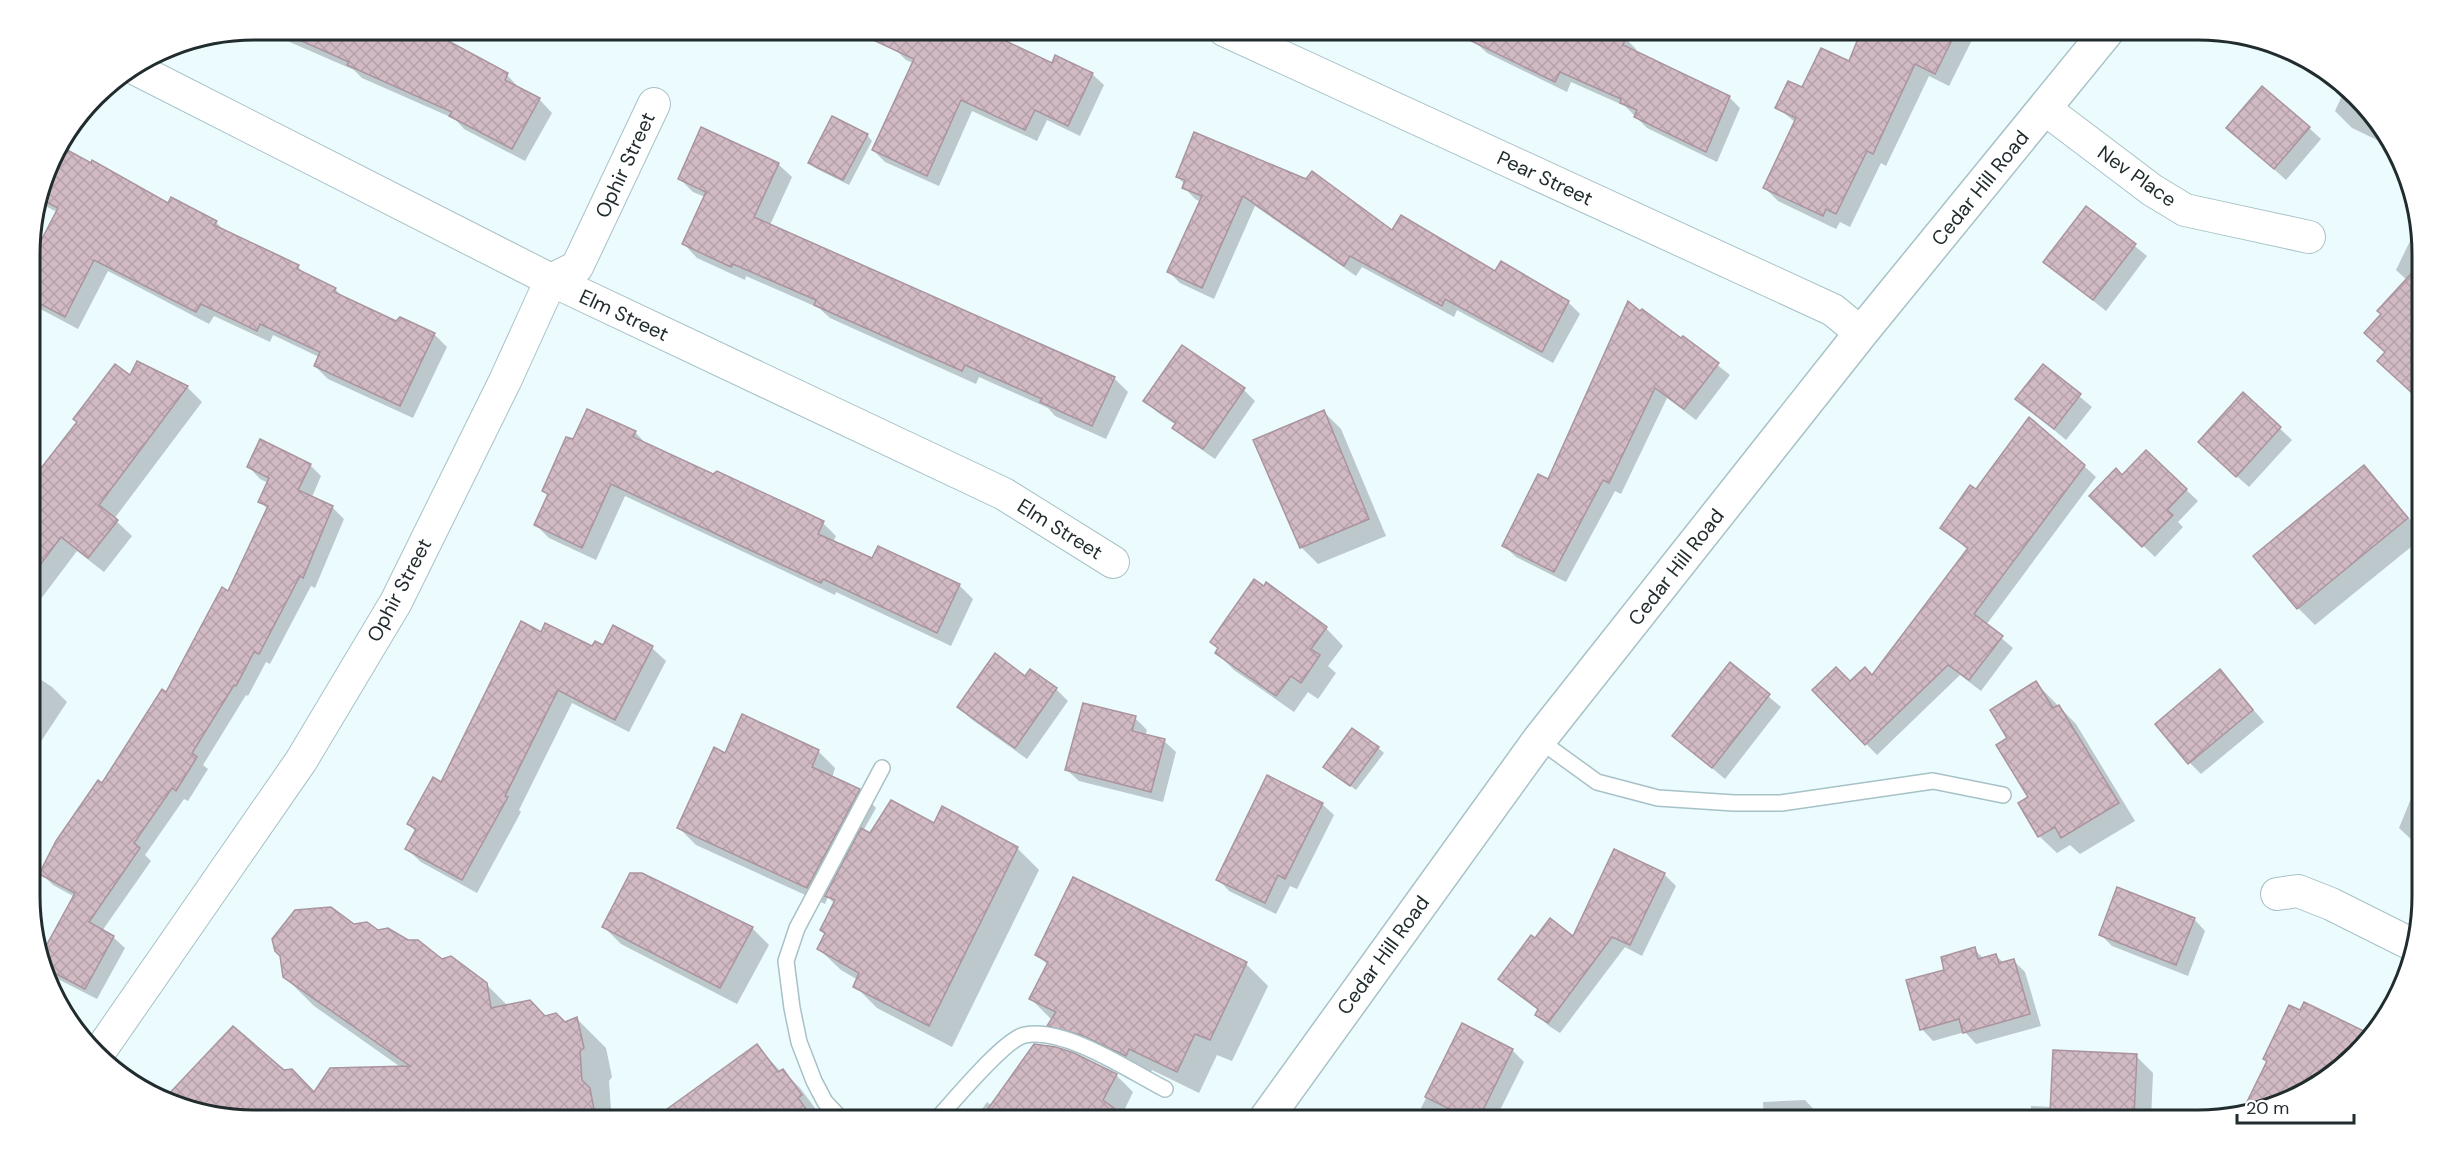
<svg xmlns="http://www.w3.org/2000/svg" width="2453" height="1150" font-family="'DM Sans',sans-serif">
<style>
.shadow{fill:#0003}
.building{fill:url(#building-cross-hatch);stroke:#aa949d;stroke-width:1.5}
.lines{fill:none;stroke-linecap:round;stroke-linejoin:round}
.service-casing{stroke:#a7c2c7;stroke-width:18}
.minor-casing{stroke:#a7c2c7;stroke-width:34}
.tertiary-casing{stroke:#a7c2c7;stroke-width:36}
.service{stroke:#fff;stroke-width:15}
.minor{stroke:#fff;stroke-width:32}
.tertiary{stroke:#fff;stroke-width:33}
.labels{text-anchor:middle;stroke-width:4.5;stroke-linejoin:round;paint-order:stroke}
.street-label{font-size:20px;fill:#212c2e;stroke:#fff}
.rim{fill:none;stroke:#212c2e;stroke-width:3}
</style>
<defs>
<pattern id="building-cross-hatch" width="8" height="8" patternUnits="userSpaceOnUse" patternTransform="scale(1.5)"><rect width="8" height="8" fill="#d2bac4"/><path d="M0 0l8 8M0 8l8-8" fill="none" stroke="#b4a0a9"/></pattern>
</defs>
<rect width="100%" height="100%" fill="#ebfbfe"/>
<!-- shadow -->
<g class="shadow">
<path d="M262,30H434L438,34L437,37L507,75L520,89L539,99L552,113L525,161L464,129L455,119L362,78L354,70Z"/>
<path d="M903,30H991L994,33L993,36L1052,65L1092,74L1104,85L1080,136L1047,120L1037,141L972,111L939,186L885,162L873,150L913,63L906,60L895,49Z"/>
<path d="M1462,30H1611L1625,38L1636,49L1635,53L1729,97L1740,108L1717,162L1647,128L1625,106L1571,82L1567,92L1487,53Z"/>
<path d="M1863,30H1968L1974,36L1949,86L1929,76L1886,166L1881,163L1850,227L1840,222L1836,229L1778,201L1765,188L1796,123L1777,107L1802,89L1849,63Z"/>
<path d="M2346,87L2377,118L2394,148L2352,128L2335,111Z"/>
<path d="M2228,128H2309L2321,139L2286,180Z"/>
<path d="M867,135L872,141L849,185L815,168L810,163Z"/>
<path d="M53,155L168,205L216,222L226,233L298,267L307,276L335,289L344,298L397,323L434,334L447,347L413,418L328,379L315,366L319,357L273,335L270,342L214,316L209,324L108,271L78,329L31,304V264L57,212L40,203Z"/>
<path d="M778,164L792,177L770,225L1114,378L1128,392L1106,439L1055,416L1048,408L979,377L976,384L830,318L819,308L746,276L745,280L697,258L684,244L705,197L693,192L679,178Z"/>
<path d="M1177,177L1393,232L1496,273L1501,263L1568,302L1580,314L1553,363L1457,310L1454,317L1362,267L1356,276L1255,206L1214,299L1180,283L1169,272L1201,202L1195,199L1184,187L1185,184Z"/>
<path d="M2087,208L2147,256L2106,311L2045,262Z"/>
<path d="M2421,226L2422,401L2386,353L2407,280L2396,270L2412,237L2415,238Z"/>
<path d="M1683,338L1730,375L1696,420L1667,398L1621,494L1615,491L1566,582L1516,557L1504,546L1549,481Z"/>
<path d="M2043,366L2092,407L2066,440L2017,399Z"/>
<path d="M130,377L187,387L202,402L114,519L132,536L104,572L77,551L31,612V484Z"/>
<path d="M1244,390L1255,401L1215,459L1186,439L1174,428L1176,425L1157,412L1145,400Z"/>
<path d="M2243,394L2292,440L2249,487L2212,454Z"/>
<path d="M1324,412L1341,429L1386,536L1318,564L1301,547Z"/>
<path d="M635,432L647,445L823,523L836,536L833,542L873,560L959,585L973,599L951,646L836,592L835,595L625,496L596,560L549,538L536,525L549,496L544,490L574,441Z"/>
<path d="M2146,452L2198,501L2178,522L2183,527L2155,557L2103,507L2122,477Z"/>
<path d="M310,465L321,476L312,497L332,507L344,519L315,588L311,586L270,664L266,662L248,696L246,695L203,765L208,769L188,801L184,799L145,855L151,861L102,931L113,937L125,948L97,999L50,975L43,967L41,959L75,897L53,885L41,873L167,694L229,593L268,510L260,501L268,483L260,479L249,467Z"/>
<path d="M2084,466L2096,477L1986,625L2013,648L1981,691L1960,675L1877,755L1814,690L1872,677L1968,550L1941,527Z"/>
<path d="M2364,467L2381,484L2422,534V538L2315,625L2298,608Z"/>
<path d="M31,622L40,631L31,642Z"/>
<path d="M1326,628L1343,646L1328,666L1336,673L1318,699L1308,692L1294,712L1234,670L1217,653L1219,649L1212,642Z"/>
<path d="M542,634L593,649L652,648L666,661L629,732L572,703L519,810L521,812L477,893L421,862L407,849L416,832L409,824L441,784Z"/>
<path d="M1730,664L1781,707L1725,779L1674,736Z"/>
<path d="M2220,671L2264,722L2201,774L2190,763Z"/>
<path d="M31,673L52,687L67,702L32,755Z"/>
<path d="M1026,678L1056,689L1068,701L1027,759L971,719L959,707Z"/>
<path d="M2036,683L2076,724L2135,821L2080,854L2070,845L2057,853L2039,836L2030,798L2009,738Z"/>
<path d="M1135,718L1147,730L1145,736L1164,741L1176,752L1163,802L1079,781L1067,770Z"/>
<path d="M1378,748L1384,753L1356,790L1331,772Z"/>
<path d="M818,751L835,768L832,778L859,790L876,808L863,831L870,835L934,825L1017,848L1039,870L952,1047L877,1008L855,986L858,980L841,970L819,949L826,935L821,930L835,904L828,897L825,904L696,845L678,827L725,755Z"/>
<path d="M2423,769V845L2413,841L2399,828Z"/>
<path d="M1322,804L1334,815L1297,889L1290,886L1276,914L1229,891L1218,879Z"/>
<path d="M1664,874L1676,886L1642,956L1625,947L1560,1033L1549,1026L1537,1015L1539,1011L1500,979L1535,940L1574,938Z"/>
<path d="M1074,879L1246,964L1268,986L1232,1061L1217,1055L1199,1093L1152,1070L1148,1077L1071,1047L1049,1025L1053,1021L1031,999L1048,965L1037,955Z"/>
<path d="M2194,919L2205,931L2188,976L2112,946L2100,934Z"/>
<path d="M354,926L377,931L441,960L486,984L508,1006L565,1024L577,1019L606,1048L612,1077L609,1081L611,1110L619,1120H254L171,1103L174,1091L283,1071L314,1094L402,1068L314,1006L284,976Z"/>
<path d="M604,927L752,928L769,945L737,1004L621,944Z"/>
<path d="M1974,949L1984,959L1996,956L2004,963L2014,961L2025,972L2041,1026L1976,1044L1965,1032L1933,1041L1922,1029L1945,971Z"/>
<path d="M1463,1025L1512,1050L1524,1062L1495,1120H1415Z"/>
<path d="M2365,1033L2371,1038L2368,1043L2324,1082L2271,1108L2243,1114L2268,1062L2265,1059Z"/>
<path d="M757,1046L781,1072L783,1071L800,1088L818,1112L814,1116L817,1120H655Z"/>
<path d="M2136,1056L2153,1073L2151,1120H2031V1106L2052,1107Z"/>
<path d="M1116,1075L1133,1092L1122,1115L1128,1120H974L987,1102L992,1106Z"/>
<path d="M1805,1100L1820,1116L1825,1115L1829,1119L1894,1115L1899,1120H1764L1763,1102Z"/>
</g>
<!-- building -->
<g class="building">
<path d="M277,30H428L508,73L505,80L540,98L512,149L449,116L452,112L347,65L349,62Z"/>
<path d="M852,30H983L1052,63L1055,55L1093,73L1068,126L1035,110L1025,130L961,100L927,176L872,150L914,59Z"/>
<path d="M1449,30H1629L1623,45L1730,96L1706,152L1634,117L1637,110L1620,103L1621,99L1560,72L1555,82Z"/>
<path d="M1846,30H1957L1935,74L1915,64L1873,154L1867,151L1836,214L1826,209L1823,216L1763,188L1796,118L1775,108L1788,81L1802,87L1821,48L1849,61L1859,36Z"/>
<path d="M2262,86L2310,127L2274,169L2226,128Z"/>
<path d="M832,116L868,134L843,180L808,163Z"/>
<path d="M701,127L779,163L754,217L1115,377L1092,426L1040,402L1042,399L965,365L962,371L814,305L816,300L733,264L731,267L682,244L706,192L678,179Z"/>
<path d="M1194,132L1306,179L1312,171L1392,230L1401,215L1495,271L1501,261L1569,301L1542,352L1445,299L1442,306L1350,256L1344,266L1243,196L1202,288L1167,272L1202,196L1182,188L1185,180L1176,177Z"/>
<path d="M60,146L91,163L92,160L168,203L171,197L217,221L214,225L299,265L297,269L336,288L334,292L396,321L400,317L435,333L400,406L314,366L320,352L260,324L257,331L201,304L196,312L94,260L65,317L31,299V260L58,208L41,199L53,155Z"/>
<path d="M2086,206L2136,244L2093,300L2043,262Z"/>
<path d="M2421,263V330L2422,402L2377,361L2385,352L2364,333L2381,314L2377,311Z"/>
<path d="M1628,301L1640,311L1642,309L1681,338L1683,336L1719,363L1684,409L1655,388L1609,483L1603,480L1554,572L1502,546L1538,474L1548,479Z"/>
<path d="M1182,345L1245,388L1203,449L1172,428L1176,423L1143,401Z"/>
<path d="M137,361L188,386L99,505L118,520L88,558L61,537L31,577V481L77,422L73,419L115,364L130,375Z"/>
<path d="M2043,364L2081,394L2054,429L2015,399Z"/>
<path d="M2243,392L2281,427L2236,477L2198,442Z"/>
<path d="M587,409L636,431L633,437L713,474L717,471L824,521L818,534L872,558L878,546L960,584L937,633L823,579L821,583L750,550L611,484L582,548L534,525L548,494L542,491L566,437L573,439Z"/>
<path d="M1324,410L1369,519L1300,548L1253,440Z"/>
<path d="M2029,417L2085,465L1974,614L2003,636L1969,680L1948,665L1865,745L1812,690L1836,667L1850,681L1865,667L1872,675L1968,548L1940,528L1970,485L1976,489Z"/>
<path d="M260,439L311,464L298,490L333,506L303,578L300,576L259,654L254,652L236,686L234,685L192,753L197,757L176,791L172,788L134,843L140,848L89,922L114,936L85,989L43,967L40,957L75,893L39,874L56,841L98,780L102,783L162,689L166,692L222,587L228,591L268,506L258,502L269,478L247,467Z"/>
<path d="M2146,450L2187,489L2167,510L2173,515L2142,547L2089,496L2116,468L2122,475Z"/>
<path d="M2364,465L2408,518L2297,609L2253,556Z"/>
<path d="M1254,579L1264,586L1266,582L1327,627L1311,649L1320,655L1301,683L1291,676L1276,696L1215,653L1218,648L1210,642Z"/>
<path d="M521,621L541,632L545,623L592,646L595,641L603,645L613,625L653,646L615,720L558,690L505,796L508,797L462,880L405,849L416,829L407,824L433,777L441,782Z"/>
<path d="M995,653L1025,676L1030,669L1057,688L1015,748L957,707Z"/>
<path d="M1730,662L1770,694L1712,768L1672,736Z"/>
<path d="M2220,669L2253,710L2188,764L2155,724Z"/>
<path d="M2036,681L2053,708L2059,705L2119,803L2061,838L2055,827L2038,837L2018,803L2028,797L1996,745L2007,738L1990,710Z"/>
<path d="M1083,703L1136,716L1132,731L1165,739L1151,792L1065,770Z"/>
<path d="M742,714L819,750L812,767L860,789L807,888L677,828L714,747L725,753Z"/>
<path d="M1352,728L1379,747L1350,786L1323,767Z"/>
<path d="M1267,775L1323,803L1285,879L1278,875L1265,903L1216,880Z"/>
<path d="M891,800L934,823L942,806L1018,847L929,1026L853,987L859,973L817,949L825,933L820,930L835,900L825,896L861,828L870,833Z"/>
<path d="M1614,849L1665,873L1630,945L1612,937L1548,1023L1535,1015L1538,1009L1498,979L1531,935L1535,938L1550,918L1573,936Z"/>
<path d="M630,873H642L753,927L720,988L602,927Z"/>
<path d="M1073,877L1247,962L1210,1040L1195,1034L1177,1072L1129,1049L1126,1056L1081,1035L1047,1026L1056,1012L1029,999L1048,962L1035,955Z"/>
<path d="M2117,887L2195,918L2176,965L2099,935Z"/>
<path d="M331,907L354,924L367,922L378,930L388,928L408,940H418L442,959L451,956L487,983L491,1008L530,1000L545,1016L556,1013L565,1022L577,1017L584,1048L580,1051L582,1080L590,1088L596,1120H254L163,1100L233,1026L284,1070L292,1069L314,1092L330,1068L410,1066L283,977L280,956L275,951L272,939L295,910Z"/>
<path d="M1975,947L1978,959L1996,954L1999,963L2014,959L2030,1014L1963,1033L1959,1019L1920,1030L1906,980L1944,970L1941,957Z"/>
<path d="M2304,1002L2366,1032L2356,1054L2324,1082L2271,1108L2241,1114L2267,1061L2263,1059L2289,1005L2300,1010Z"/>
<path d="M1462,1023L1513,1049L1478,1120H1472L1425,1097Z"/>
<path d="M757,1044L778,1072L783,1069L802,1095L798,1098L814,1120H652Z"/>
<path d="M1034,1044L1056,1047L1074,1053L1117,1074L1103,1100L1130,1120H980Z"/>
<path d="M2053,1050L2137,1054L2134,1116L2050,1112Z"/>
</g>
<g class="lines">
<!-- service casing -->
<g class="service-casing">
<g id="service">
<path d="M1539,740L1597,782L1658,798L1734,803H1781L1933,781L2003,795"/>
<path d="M842,1120L825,1102L814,1081L799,1042L792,1008L786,961L797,928L882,768"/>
<path d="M936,1120C953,1102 1005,1038 1025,1035C1065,1027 1130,1071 1165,1089"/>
</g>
</g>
<!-- minor casing -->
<g class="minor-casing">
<g id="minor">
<path d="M1224,30L1833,310L1861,333"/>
<path d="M134,68L551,280L1004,494L1113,562"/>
<path d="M2045,109L2152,190L2185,210L2309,237"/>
<path d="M2277,894L2298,891L2331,904L2413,945"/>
<path d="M98,1054L301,761L396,602L505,381L551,280L577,267L654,104"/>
</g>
</g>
<!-- tertiary casing -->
<g class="tertiary-casing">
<path id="tertiary" d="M1265,1120L1539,740L1861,333L2108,30"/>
</g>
<!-- service -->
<use href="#service" class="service"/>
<!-- minor -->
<use href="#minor" class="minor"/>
<!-- tertiary -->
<use href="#tertiary" class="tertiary"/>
</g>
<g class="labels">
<!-- street labels -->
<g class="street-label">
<text transform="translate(625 165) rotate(-65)" y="7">Ophir Street</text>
<text transform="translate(2137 176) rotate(35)" y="7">Nev Place</text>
<text transform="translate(1545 178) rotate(25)" y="7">Pear Street</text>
<text transform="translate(1980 188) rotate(-51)" y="7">Cedar Hill Road</text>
<text transform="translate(624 315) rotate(25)" y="7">Elm Street</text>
<text transform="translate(1060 529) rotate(32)" y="7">Elm Street</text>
<text transform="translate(1676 567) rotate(-52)" y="7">Cedar Hill Road</text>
<text transform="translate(399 590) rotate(-62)" y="7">Ophir Street</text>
<text transform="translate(1383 955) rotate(-54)" y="7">Cedar Hill Road</text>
</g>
</g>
<!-- crop -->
<path d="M0 0H2453V1150H0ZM254 40H2198A214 214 0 0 1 2412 254V896A214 214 0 0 1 2198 1110H254A214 214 0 0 1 40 896V254A214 214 0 0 1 254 40Z" fill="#fff" fill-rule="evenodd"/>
<path class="rim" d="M254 40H2198A214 214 0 0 1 2412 254V896A214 214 0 0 1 2198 1110H254A214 214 0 0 1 40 896V254A214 214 0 0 1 254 40Z"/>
<!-- scale -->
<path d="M2237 1114v9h117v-9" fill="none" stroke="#212c2e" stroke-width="3"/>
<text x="2246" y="1114" font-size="18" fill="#212c2e" stroke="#ffffff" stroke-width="4.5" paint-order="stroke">20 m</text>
</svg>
